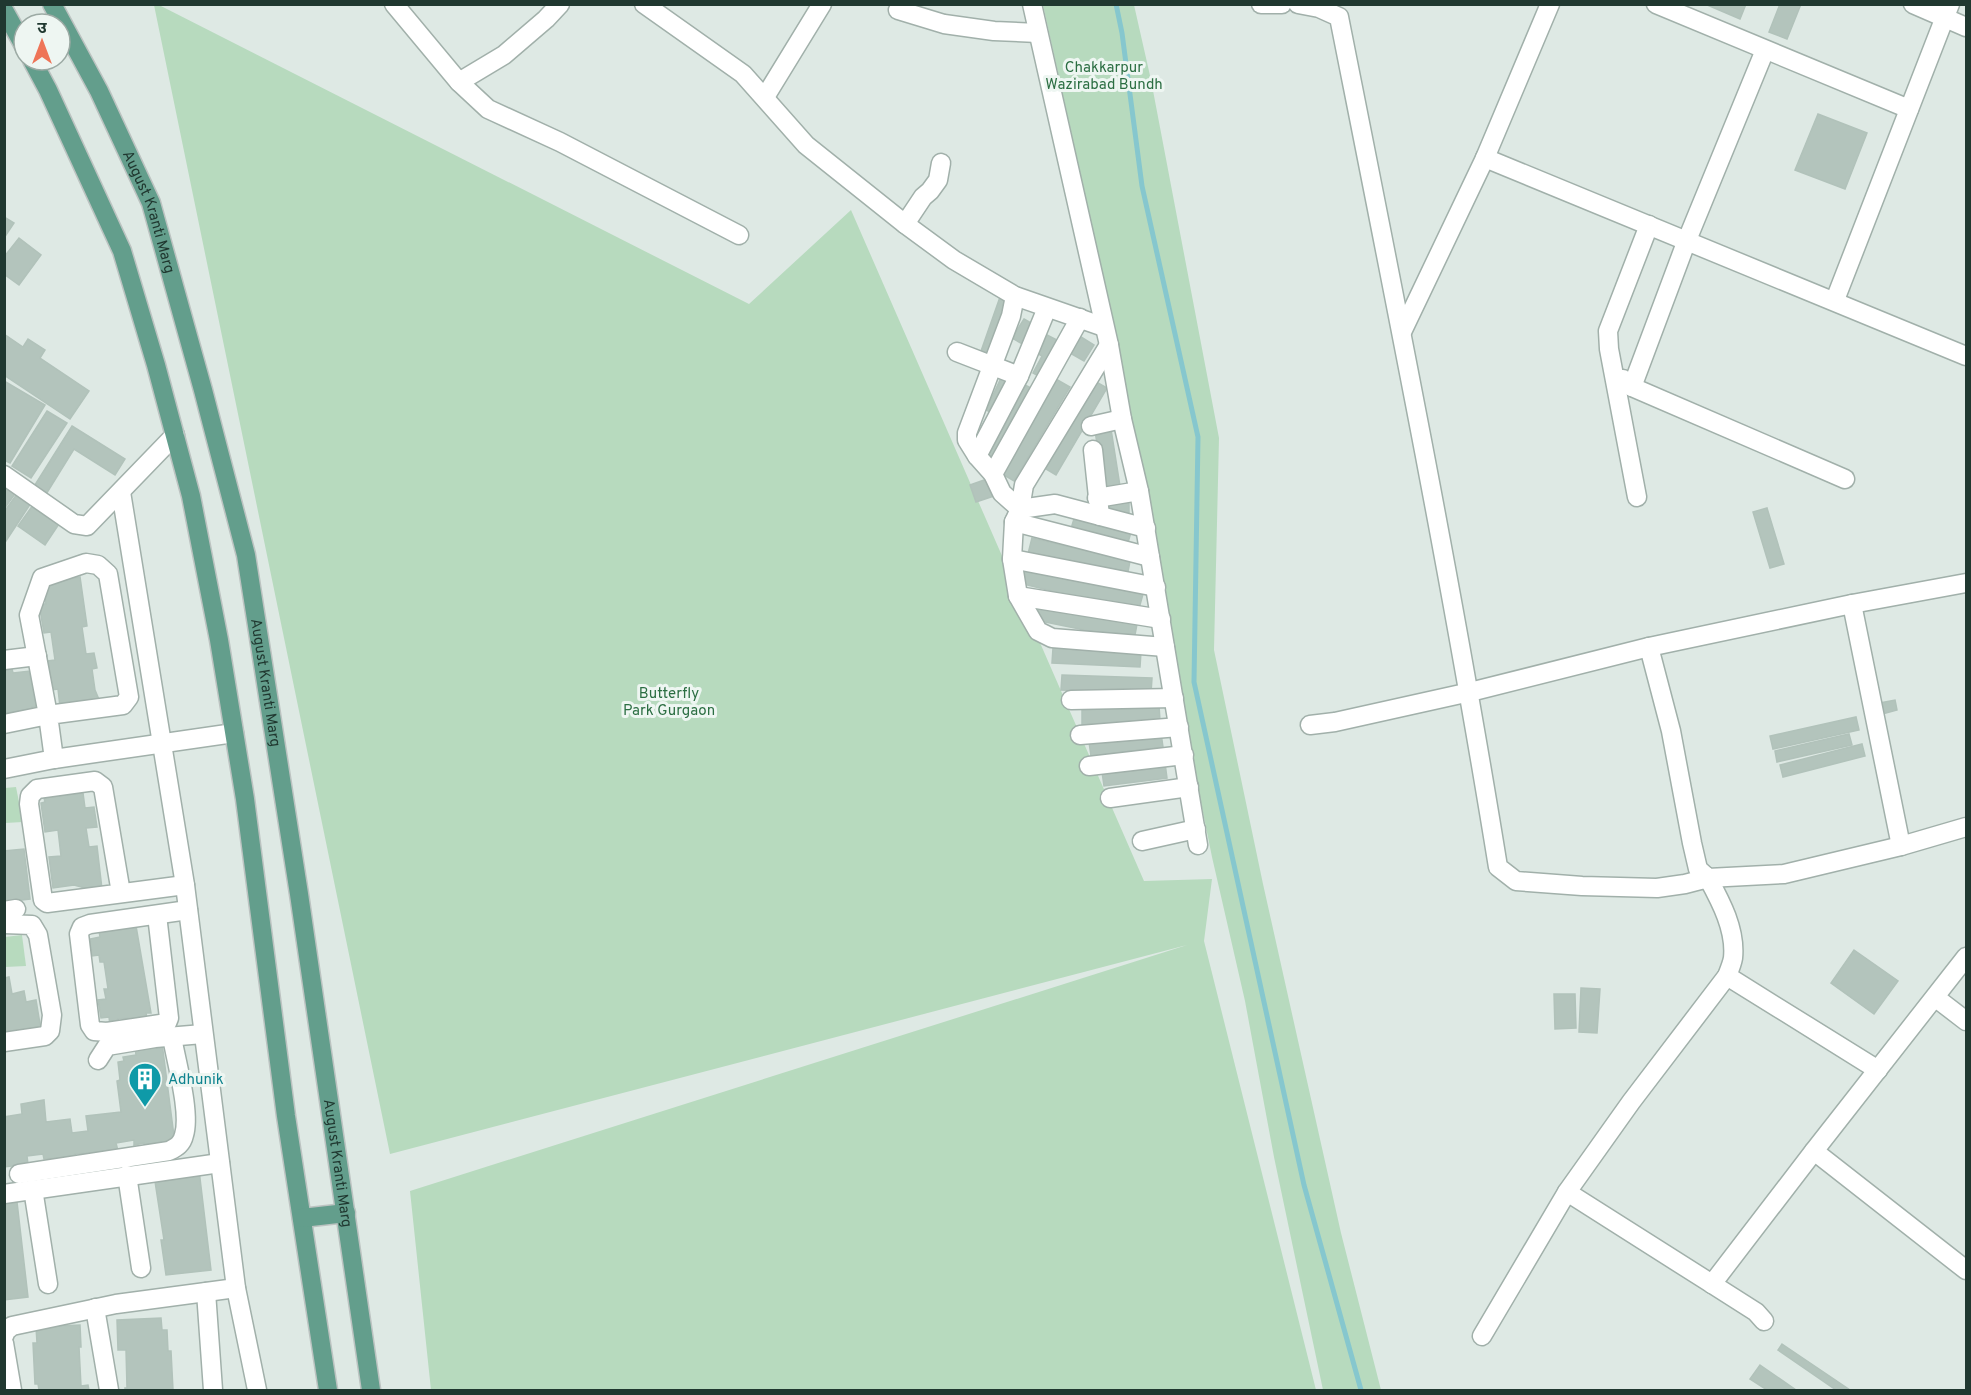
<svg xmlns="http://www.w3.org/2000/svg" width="1971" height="1395" font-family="Overpass,'Noto Sans Devanagari',sans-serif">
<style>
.green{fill:#b7dabe}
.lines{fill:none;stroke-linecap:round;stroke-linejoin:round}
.stream{stroke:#86c7ce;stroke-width:5}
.building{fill:#b3c4bc;stroke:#b1c2ba;stroke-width:1.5}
.minor-casing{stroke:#a1b0aa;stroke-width:21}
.major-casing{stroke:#bcc3c1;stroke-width:21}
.minor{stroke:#fff;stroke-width:18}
.major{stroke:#639e8c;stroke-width:18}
.labels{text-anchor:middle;stroke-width:6;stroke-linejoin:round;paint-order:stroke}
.park-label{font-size:15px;fill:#2b6e42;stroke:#eef6f2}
.street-label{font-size:15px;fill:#203830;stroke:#eef6f2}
.culture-label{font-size:15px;fill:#0d838f;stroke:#eef6f2;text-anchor:start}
</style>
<rect width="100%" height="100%" fill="#dee9e4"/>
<!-- green -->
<g class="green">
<path d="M154,5H159L749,304L851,210L1144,881L1212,879L1204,941L1316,1390H431L410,1191L1187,945L390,1154Z"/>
<path d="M1043,5H1134L1151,80L1219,438L1214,650L1263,884L1341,1233L1381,1390H1323L1274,1157L1245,1001L1212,857L1178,688L1123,383L1095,240Z"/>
<path d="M16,787L23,822L5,823V788Z"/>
<path d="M22,935L26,966L5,967V937Z"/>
</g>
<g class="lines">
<!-- stream -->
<path class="stream" d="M1116,4L1122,33L1142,186L1198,437L1194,682L1304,1185L1361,1390"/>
</g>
<!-- building -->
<g class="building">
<path d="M1705,4H1746L1740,19Z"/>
<path d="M1780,4H1801L1787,39L1769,32Z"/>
<path d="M1818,114L1867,133L1845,189L1795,170Z"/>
<path d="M4,217L14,223L4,238Z"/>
<path d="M19,238L41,255L19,285L4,274V257Z"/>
<path d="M1000,297L1009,301L990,357L980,354Z"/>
<path d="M1024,319L1038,327L1026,346L1012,338Z"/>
<path d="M4,334L23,347L28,339L45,350L40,358L89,391L70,419L4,375Z"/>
<path d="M1045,334L1059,341L1040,377L1033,373L1042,356L1035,352Z"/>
<path d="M1081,337L1094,345L1084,361L1070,353Z"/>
<path d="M1001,378L1009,382L994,414L986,410Z"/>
<path d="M1054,378L1070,387L1014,481L999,472Z"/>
<path d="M1091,379L1107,388L1056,475L1041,466Z"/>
<path d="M4,381L45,405L10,463L4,460Z"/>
<path d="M1023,384L1037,391L995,463L982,456Z"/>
<path d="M47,411L67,423L31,478L12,466Z"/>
<path d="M72,426L125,459L115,475L74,449L45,496L33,488Z"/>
<path d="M1111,429L1120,486L1104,488L1095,431Z"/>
<path d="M4,476L20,487L4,509Z"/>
<path d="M987,479L994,496L976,502L970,485Z"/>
<path d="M17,494L31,503L4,544V512Z"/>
<path d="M1129,503V516L1108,517L1107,504Z"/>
<path d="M33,505L59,524L45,545L18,526Z"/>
<path d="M1767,508L1784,564L1770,568L1753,512Z"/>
<path d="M1074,519L1131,532L1127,546L1070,532Z"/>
<path d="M1032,538L1130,561L1127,577L1028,554Z"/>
<path d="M1023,566L1143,594L1138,612L1019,583Z"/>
<path d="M74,576L75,578L80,577L87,626L82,627L86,654L94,653L97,668L92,669L95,690L100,702L60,707L58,689L52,690L48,661L55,660L51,632L44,633L39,604H46L43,585Z"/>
<path d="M1038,604L1137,624L1134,640L1035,620Z"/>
<path d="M1053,648L1141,652L1140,667L1052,663Z"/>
<path d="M12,669L13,673L30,671V677L37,676L41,706L32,707L33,709L4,713V670Z"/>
<path d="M1062,675L1152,678L1151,693L1061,690Z"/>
<path d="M1895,700L1897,710L1882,714L1879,703Z"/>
<path d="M1159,705L1160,721L1082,725V710Z"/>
<path d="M1856,717L1859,730L1773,749L1770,736Z"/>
<path d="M1161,733L1163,747L1091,756L1089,742Z"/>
<path d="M1849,734L1852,745L1777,762L1775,751Z"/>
<path d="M1862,744L1865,756L1783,777L1780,765Z"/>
<path d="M1165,763L1167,778L1104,786L1102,772Z"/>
<path d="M83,793L85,808L94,807L97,827L86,828L89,847L97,846L102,889L92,890L74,885L53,888L49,857L61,856L58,830L45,832L41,803L45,802L44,798Z"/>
<path d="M24,849L30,899L4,902V851Z"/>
<path d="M136,926L151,1013H146L147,1018L130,1020L129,1018L118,1019L119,1024L110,1026L109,1017L101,1018L98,1000L106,999L104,989H108L104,962H100L99,955L92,956L90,939L100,937L99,931Z"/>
<path d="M1854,950L1898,981L1874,1014L1831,983Z"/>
<path d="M9,977L12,994L24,991L26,1002L36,1000L41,1030L7,1036L4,1022V978Z"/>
<path d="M1581,988L1600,989L1597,1033L1579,1032Z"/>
<path d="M1554,994H1575L1576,1028L1555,1029Z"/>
<path d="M162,1043L175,1144L145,1148L144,1143L134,1145V1140L116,1143L118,1151L86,1156V1153L75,1154L76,1157L54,1160V1158L44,1159L43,1154L27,1156L28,1164L4,1167V1117L22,1114L21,1104L44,1100L46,1122L70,1119L72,1133L88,1131L86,1116L121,1112L117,1081L120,1080L118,1062L124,1061L123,1057L136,1055L135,1047Z"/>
<path d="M199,1170L211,1270L166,1275L161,1240H164L154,1175Z"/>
<path d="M17,1202L28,1297L4,1300V1203Z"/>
<path d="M161,1318L162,1330H167L168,1351H171L173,1390H125V1388H127L126,1350H118L117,1320Z"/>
<path d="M80,1325L81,1347H79L81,1386L88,1385L89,1390H39L38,1384H35L33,1343H37L36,1327Z"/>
<path d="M1782,1344L1850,1390H1836L1778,1350Z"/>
<path d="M1760,1365L1796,1390H1767L1750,1379Z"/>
</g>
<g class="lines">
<!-- minor casing -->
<g class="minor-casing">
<g id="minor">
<path d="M394,4L459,82L504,55L546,19L560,4"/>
<path d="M644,4L743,74L806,145L905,224L954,260L1015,296L1104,327"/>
<path d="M1032,4L1109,345L1122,419L1139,491L1198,845"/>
<path d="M1261,4H1282"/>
<path d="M1298,4L1319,8L1339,17C1395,300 1452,583 1498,867L1516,881L1582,886L1657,888L1685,884L1708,878C1721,902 1736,930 1733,958C1732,964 1729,971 1727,976L1631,1102L1567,1192L1482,1336"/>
<path d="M1656,4L1909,109"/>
<path d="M1913,4L1966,27"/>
<path d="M898,10L944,24L994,31L1038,33"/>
<path d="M459,82L488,109L560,142L739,235"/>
<path d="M765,97L822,4"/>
<path d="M1485,158L1966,356"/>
<path d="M905,224L923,197L930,191L938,180L941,163"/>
<path d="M1015,296L1011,316L967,433V440L977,456L993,474L1002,493L1020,509"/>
<path d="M1835,300L1950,4"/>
<path d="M1402,332L1485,158L1550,4"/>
<path d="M957,352L1019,376L1047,308"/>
<path d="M1623,379L1632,387L1845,479"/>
<path d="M1632,387L1687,240L1765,50"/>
<path d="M1091,426L1122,419"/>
<path d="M1093,450L1100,516"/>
<path d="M977,456L1019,376"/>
<path d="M993,474L1080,318"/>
<path d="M4,475L74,524L87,526L175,435"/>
<path d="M121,492L185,885L236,1288L257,1390"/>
<path d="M1637,497L1609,349L1608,331L1649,225"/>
<path d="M1097,498L1139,491"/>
<path d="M1020,509L1024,485L1109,345"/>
<path d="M1014,522L1150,557"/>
<path d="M1146,528L1055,504L1020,509L1014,522L1012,559L1018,596L1038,631L1052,638L1165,647"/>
<path d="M1012,559L1156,587"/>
<path d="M1018,596L1161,619"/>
<path d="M1852,604L1901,846"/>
<path d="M1649,647L1671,731L1692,843L1698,869L1708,878L1784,874L1901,846L1966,827"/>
<path d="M4,660L37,656"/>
<path d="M1071,700L1174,698"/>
<path d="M4,724L48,715L123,705L129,697L108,574L98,565L86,563L42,578L29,615L48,715L54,759"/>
<path d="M1310,725L1335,722L1470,692L1649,647L1852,604L1966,583"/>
<path d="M1080,735L1179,727"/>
<path d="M1089,766L1184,755"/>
<path d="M4,769L54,759L234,733"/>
<path d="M1110,798L1189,787"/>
<path d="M1142,841L1196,829"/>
<path d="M121,893L103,787L95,781L37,789L30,796L29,804L43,900L47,903L185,885"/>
<path d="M4,911L16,909"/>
<path d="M157,915L169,1018L167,1023L107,1032L94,1031L90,1025L79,934L82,927L90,924L188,910"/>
<path d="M4,924L32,925L38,935L52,1015L50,1031L45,1036L4,1042"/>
<path d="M1727,976L1878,1070"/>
<path d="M1936,998L1966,1021"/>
<path d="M98,1060L107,1046L155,1038L203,1034"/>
<path d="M1814,1151L1966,1270"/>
<path d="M19,1174L169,1151C177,1147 182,1144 184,1135C191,1113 176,1061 172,1037"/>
<path d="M127,1175L141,1268"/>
<path d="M33,1189L48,1284"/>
<path d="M1567,1192L1712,1284L1756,1312L1764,1321"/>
<path d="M4,1194L220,1163"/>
<path d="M1712,1284L1814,1151L1966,957"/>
<path d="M206,1292L213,1390"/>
<path d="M95,1308L109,1390"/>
<path d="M4,1336L6,1331L12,1326L116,1304L236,1288"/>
<path d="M4,1343L12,1390"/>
</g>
</g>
<!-- major casing -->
<g class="major-casing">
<g id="major">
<path id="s1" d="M52,4L99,91L151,203L203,390L246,555L299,894L371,1390"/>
<path d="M4,10L24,46"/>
<path d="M32,60L48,90L122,251L156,365L191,496L219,640L245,799L286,1116L328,1390"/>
<path d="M302,1218L346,1213"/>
</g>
</g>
<!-- minor -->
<use href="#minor" class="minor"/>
<!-- major -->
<use href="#major" class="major"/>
</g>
<!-- icons -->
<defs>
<g id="building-pin" transform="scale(1.725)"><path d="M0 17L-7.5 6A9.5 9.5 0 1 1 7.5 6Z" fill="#0f9aa8" stroke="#eef6f2"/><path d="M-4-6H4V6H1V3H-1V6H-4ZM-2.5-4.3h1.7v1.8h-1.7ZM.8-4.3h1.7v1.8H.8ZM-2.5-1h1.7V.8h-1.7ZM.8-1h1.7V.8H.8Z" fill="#fff"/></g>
</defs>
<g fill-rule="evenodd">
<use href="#building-pin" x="145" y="1079"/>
</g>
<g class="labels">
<!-- park labels -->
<g class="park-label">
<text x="1104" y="72">Chakkarpur<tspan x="1104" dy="17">Wazirabad Bundh</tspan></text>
<text x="669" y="698">Butterfly<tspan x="669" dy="17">Park Gurgaon</tspan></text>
</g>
<!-- street labels -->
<g class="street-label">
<text dy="5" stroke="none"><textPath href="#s1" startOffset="230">August Kranti Marg</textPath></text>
<text dy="5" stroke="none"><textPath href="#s1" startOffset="716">August Kranti Marg</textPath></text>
<text dy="5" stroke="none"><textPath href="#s1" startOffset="1202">August Kranti Marg</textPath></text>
</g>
<!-- culture labels -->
<g class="culture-label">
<text x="168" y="1084">Adhunik</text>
</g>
</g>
<!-- border -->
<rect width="1971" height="1395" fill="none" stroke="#203830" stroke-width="12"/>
<!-- north arrow -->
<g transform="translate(42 42)"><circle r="28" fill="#eef6f2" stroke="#9caaa4" stroke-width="1.5"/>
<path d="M0-4.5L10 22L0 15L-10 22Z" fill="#ee7457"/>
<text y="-9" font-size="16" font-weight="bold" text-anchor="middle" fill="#203830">उ</text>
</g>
</svg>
